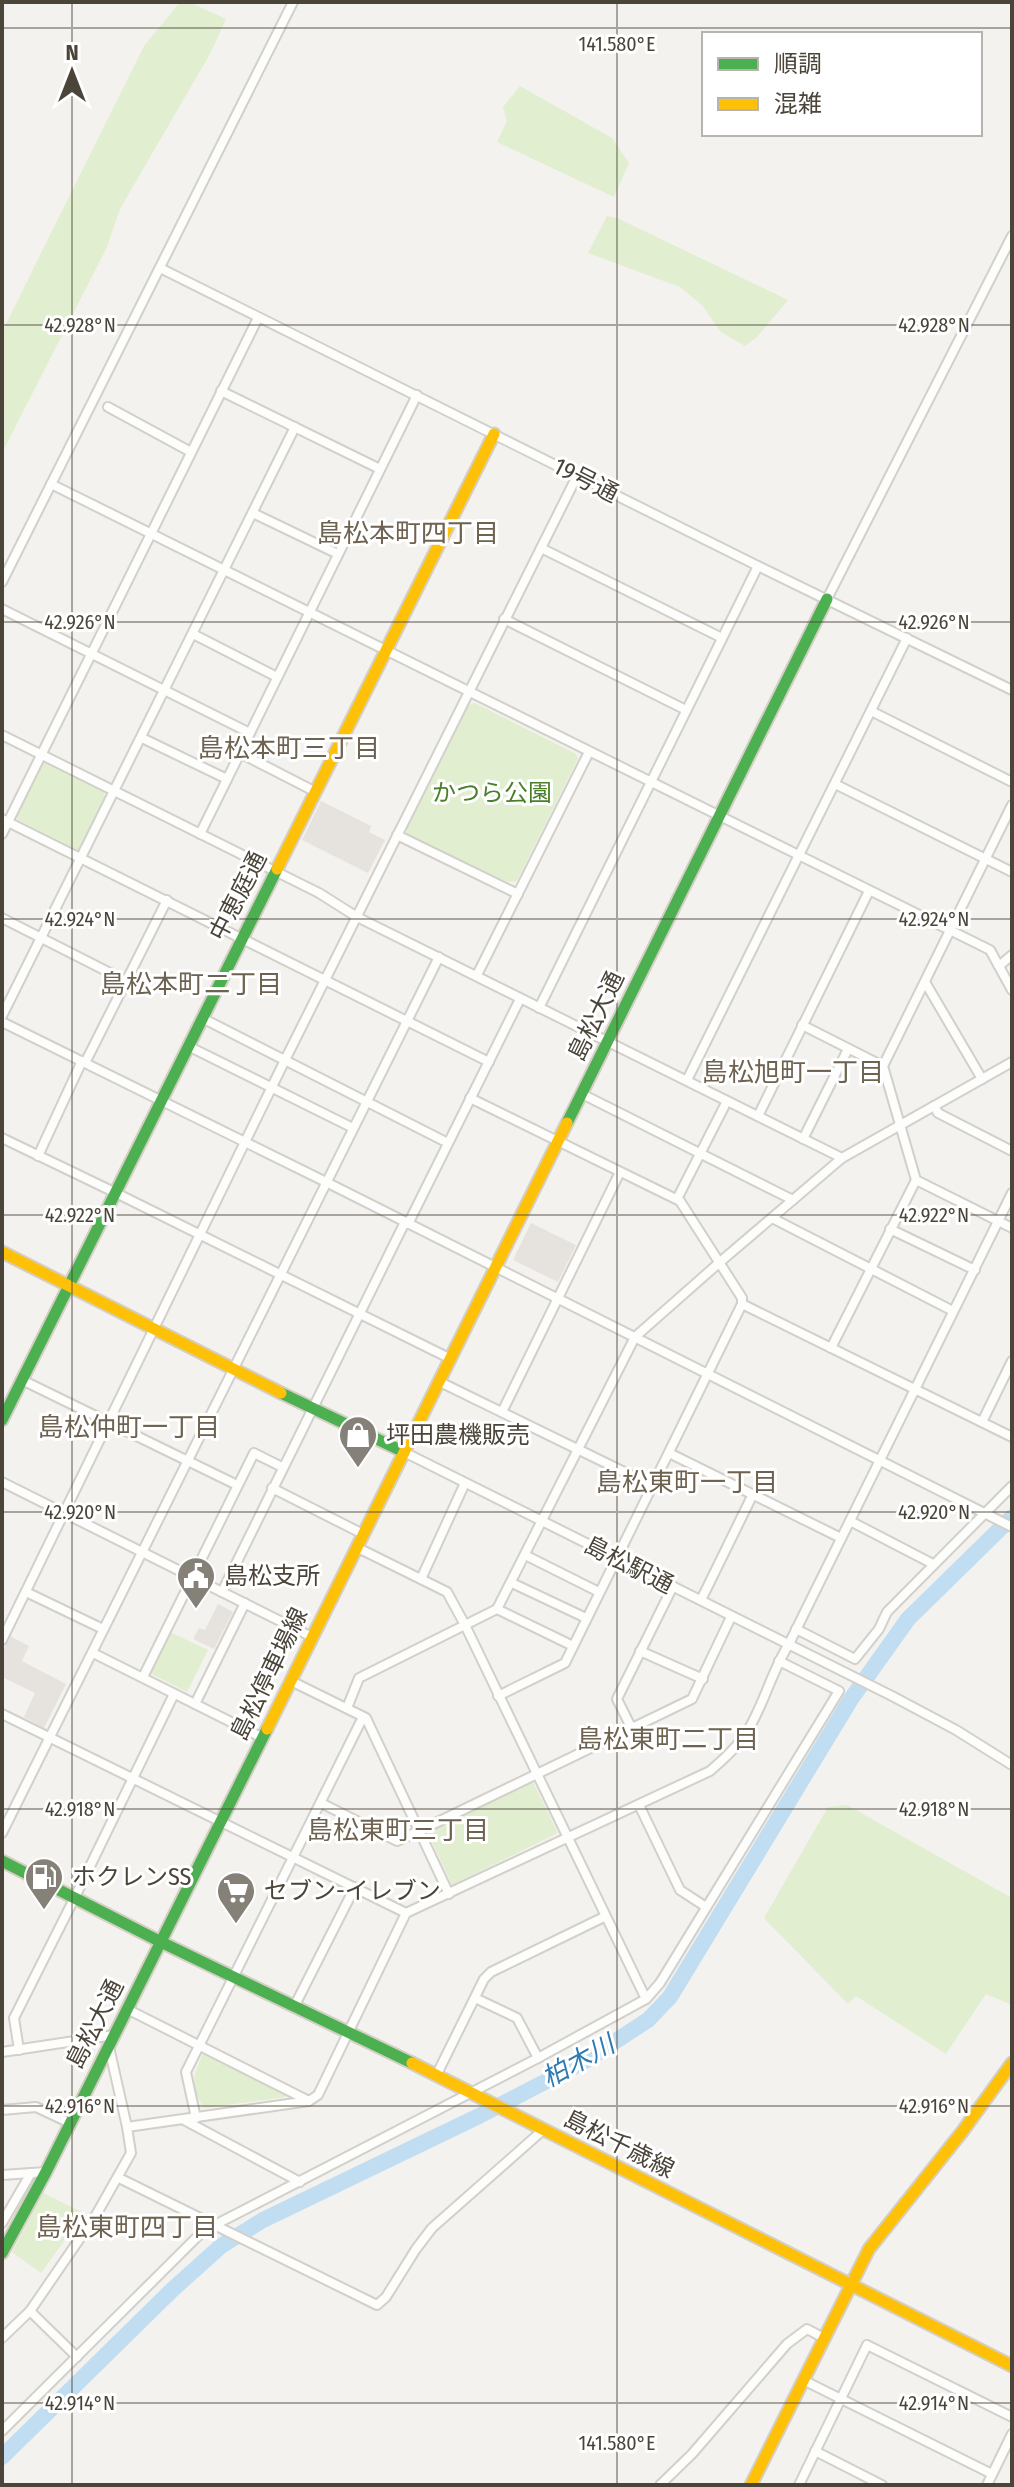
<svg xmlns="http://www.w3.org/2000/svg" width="1014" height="2487" font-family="'Fira Sans Condensed','Noto Sans JP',sans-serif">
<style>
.green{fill:#e1eecf}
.parking{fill:#e6e3df}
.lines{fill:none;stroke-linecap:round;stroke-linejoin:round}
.river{stroke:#c0ddf1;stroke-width:16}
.street-casing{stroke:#d2d0cb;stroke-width:12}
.fast-casing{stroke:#d3cfc5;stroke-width:15}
.slow-casing{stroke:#d3cfc5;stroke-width:15}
.street{stroke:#fdfdfc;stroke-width:8}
.fast{stroke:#4caf50;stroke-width:11}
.slow{stroke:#ffc107;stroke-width:11}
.ticks{fill:none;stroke:#4b4439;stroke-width:2;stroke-opacity:0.45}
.labels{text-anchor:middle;stroke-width:6;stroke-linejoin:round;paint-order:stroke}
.street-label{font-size:24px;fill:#4b4439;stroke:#fff}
.park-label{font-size:24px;fill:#4a7f2a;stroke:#fff}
.poi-label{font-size:24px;fill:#4b4439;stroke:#fff;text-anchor:start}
.neighbourhood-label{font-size:26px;fill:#6e6250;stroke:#fff}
.water-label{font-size:26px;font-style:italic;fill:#2e7ab2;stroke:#fff}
.ticks-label{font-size:20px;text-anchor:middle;fill:#4b4439;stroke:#fff;stroke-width:6;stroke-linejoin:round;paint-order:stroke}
</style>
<rect width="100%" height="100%" fill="#f4f2ee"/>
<!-- green -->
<g class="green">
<path d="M180,2H189L226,19L211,52L120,209L106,249L2,453V332L144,46Z"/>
<path d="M520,86L612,138L629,163L614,197L497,142L507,121L503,107Z"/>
<path d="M607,216L617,218L788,300L757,337L745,346L721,332L702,305L680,287L588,253Z"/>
<path d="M475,703L576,754L578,759L517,881L508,882L407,836V828L468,705Z"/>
<path d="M42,761L104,792L106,798L78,851L18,820L16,815Z"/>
<path d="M170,1632L208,1650L187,1692L150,1673Z"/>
<path d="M532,1780L558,1833L452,1885L427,1831Z"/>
<path d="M847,1805L1012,1898V2005L986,1994L946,2054L856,1996L848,2004L764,1918L828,1807Z"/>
<path d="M204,2052L283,2092L286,2097L204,2108C189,2086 193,2074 204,2052Z"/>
<path d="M43,2193L84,2213L41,2273L12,2252Z"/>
</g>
<!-- parking -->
<g class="parking">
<path d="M321,801L371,826L369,832L385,840L368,873L302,840Z"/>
<path d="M531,1223L576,1245L558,1282L513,1260Z"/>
<path d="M218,1604L233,1612L214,1649L193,1639L199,1628L205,1630Z"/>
<path d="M10,1636L29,1646L22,1661L66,1684L44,1728L24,1717L35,1693L2,1677V1653Z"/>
</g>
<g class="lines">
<!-- river -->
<path class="river" d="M2,2457L172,2290L221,2246L263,2220L479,2116L585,2061L648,2020L670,1997L851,1699L908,1619L1012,1517"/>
<!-- street casing -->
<g class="street-casing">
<g id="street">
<path d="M160,268L758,566L1012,690"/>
<path d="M221,391L380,469"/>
<path d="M108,407L191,452"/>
<path d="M51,484L990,950L1012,990"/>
<path d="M253,513L338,554"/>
<path d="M541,548L722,638"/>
<path d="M2,582L293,2"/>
<path d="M827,599L1012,236"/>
<path d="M2,609L250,733"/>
<path d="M504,619L686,710"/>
<path d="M193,634L277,677"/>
<path d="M871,711L1012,782"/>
<path d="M2,735L319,893L357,917L842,1158"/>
<path d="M142,738L227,779"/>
<path d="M240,753L314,791"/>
<path d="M835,784L1012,872"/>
<path d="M2,819L489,1062"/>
<path d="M2,834L258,318"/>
<path d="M200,834L417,395"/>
<path d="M397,835L518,894"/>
<path d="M2,918L126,981"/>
<path d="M999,966L1012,955"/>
<path d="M477,975L589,752"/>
<path d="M925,982L982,1079"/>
<path d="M539,1008L758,566"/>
<path d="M2,1016L295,427"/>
<path d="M202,1018L448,1143"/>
<path d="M2,1022L326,1182L1012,1527"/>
<path d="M802,1025L883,1066L916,1180L1012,1228"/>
<path d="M188,1046L353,1128"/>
<path d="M85,1063L167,900"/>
<path d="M883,1066L1012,805"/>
<path d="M687,1080L907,638"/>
<path d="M582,1094L793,1200"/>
<path d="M470,1098L680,1201L742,1298V1304L1012,1437"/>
<path d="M934,1106L938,1113L1012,1151"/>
<path d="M758,1116L869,891"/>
<path d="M2,1138L116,1193L451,1359"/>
<path d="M803,1139L848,1049"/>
<path d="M38,1156L82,1061"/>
<path d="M677,1199L727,1101"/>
<path d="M772,1218L953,1311"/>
<path d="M408,1224L520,999"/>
<path d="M890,1229L975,1270"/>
<path d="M831,1348L916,1180"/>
<path d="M22,1380L237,1485"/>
<path d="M440,1382L653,1486"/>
<path d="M502,1412L620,1172"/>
<path d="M982,1422L1012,1361"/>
<path d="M404,1452L892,1696L956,1730L1012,1765"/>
<path d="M669,1453L841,1538"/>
<path d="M2,1482L312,1637"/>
<path d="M272,1488L363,1534"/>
<path d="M850,1521L933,1564"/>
<path d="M356,1547L447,1592L465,1625L646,1999"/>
<path d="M525,1555L599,1592"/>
<path d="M421,1579L465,1483"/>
<path d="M512,1583L586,1618"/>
<path d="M26,1592L103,1629"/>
<path d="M222,1592L405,1222"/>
<path d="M701,1600L753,1494"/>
<path d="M497,1609L573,1646"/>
<path d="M796,1629L855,1659L879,1629L887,1612L1012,1486"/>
<path d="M2,1640L285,1060L577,476"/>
<path d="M640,1651L703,1679"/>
<path d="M93,1653L263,1738"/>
<path d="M143,1677L254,1453L282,1467"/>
<path d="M291,1681L366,1718L449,1894"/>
<path d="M498,1696L565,1663L742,1304"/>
<path d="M195,1704L245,1603"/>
<path d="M347,1708L359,1678L497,1609L635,1337L720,1262L842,1158L1012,1062"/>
<path d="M2,1714L406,1913"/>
<path d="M632,1729L617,1699L673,1586"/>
<path d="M321,1803L397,1841L419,1831L692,1699L731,1617"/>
<path d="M639,1805L680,1890L706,1907"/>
<path d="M2,1833L439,957"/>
<path d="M475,1998L517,2018L538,2058"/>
<path d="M295,2005L355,1887"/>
<path d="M127,2009L309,2101"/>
<path d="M19,2050L14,2018L75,1897L174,1694"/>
<path d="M2,2052L114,2035"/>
<path d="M436,2076L484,1979L491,1972L604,1917"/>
<path d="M2,2110L36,2107L70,2123"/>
<path d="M196,2118L186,2072L363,1717"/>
<path d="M184,2120L300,2182"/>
<path d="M127,2127L309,2101L318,2095L406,1913L710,1771C723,1760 735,1749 745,1735C763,1708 771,1672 789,1644L1012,1193"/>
<path d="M2,2175L46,2172"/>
<path d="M119,2178L377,2305L386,2297L416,2249L432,2228L543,2130"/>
<path d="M2,2223L31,2173"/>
<path d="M30,2311L77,2357"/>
<path d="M2,2338L30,2311L96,2215L131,2153L127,2127L109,2047"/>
<path d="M803,2380L992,2474"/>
<path d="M2,2431L203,2231L538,2058L646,1999L660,1983L839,1691L779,1661"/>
<path d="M815,2451L882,2485"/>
<path d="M660,2485L692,2454L787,2344L807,2329L824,2338"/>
<path d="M799,2485L867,2345L1012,2417"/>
<path d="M987,2485L1012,2434"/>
</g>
</g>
<!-- fast casing -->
<g class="fast-casing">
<g id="fast">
<path d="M567,1123L827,599"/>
<path d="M281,1393L404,1452"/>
<path d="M2,1420L277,869"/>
<path d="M2,1861L161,1942L412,2063"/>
<path d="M2,2253L46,2172L267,1729"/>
</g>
</g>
<!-- slow casing -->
<g class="slow-casing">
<g id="slow">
<path d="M277,869L494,434"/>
<path d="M2,1252L281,1393"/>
<path d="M267,1729L567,1123"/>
<path d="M412,2063L1012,2366"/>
<path d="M751,2485L869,2249L962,2132L1012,2063"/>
</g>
</g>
<!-- street -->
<use href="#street" class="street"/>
<!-- fast -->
<use href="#fast" class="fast"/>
<!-- slow -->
<use href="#slow" class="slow"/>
</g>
<!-- ticks -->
<path class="ticks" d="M72,2V2485M617,2V2485M2,28H1012M2,325H1012M2,622H1012M2,919H1012M2,1215H1012M2,1512H1012M2,1809H1012M2,2106H1012M2,2403H1012"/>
<!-- icons -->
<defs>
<g id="shop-pin" transform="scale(2)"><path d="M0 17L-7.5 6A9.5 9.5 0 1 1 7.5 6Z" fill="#868178" stroke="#fff"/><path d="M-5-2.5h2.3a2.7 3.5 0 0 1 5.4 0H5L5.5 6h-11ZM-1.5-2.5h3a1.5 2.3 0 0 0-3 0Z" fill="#fff"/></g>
<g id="civic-pin" transform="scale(2)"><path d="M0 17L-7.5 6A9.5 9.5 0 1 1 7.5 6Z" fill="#868178" stroke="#fff"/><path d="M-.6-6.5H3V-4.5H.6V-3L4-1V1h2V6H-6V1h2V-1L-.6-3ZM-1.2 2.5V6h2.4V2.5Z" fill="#fff"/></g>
<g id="fuel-pin" transform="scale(2)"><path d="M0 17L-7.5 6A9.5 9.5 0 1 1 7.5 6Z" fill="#868178" stroke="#fff"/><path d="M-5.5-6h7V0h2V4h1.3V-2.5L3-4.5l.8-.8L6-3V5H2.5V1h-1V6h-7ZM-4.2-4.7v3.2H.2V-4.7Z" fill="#fff"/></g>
<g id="supermarket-pin" transform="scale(2)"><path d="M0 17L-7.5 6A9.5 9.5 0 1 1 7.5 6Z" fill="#868178" stroke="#fff"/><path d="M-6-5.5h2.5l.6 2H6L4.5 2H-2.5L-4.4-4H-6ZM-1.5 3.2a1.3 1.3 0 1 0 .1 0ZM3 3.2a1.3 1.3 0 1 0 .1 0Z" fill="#fff"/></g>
</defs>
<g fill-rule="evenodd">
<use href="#shop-pin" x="358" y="1435"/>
<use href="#civic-pin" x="196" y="1576"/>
<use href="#fuel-pin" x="44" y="1877"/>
<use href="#supermarket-pin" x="236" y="1891"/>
</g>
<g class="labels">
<!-- street labels -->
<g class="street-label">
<text transform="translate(586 480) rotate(27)" y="8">19号通</text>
<text transform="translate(238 896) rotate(-63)" y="8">中恵庭通</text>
<text transform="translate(596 1016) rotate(-64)" y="8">島松大通</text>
<text transform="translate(629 1565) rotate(27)" y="8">島松駅通</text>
<text transform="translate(269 1674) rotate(-64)" y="8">島松停車場線</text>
<text transform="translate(95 2024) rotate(-63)" y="8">島松大通</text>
<text transform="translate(619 2144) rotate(27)" y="8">島松千歳線</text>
</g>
<!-- park labels -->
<g class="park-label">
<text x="492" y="801">かつら公園</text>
</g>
<!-- poi labels -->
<g class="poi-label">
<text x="386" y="1443">坪田農機販売</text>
<text x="224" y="1584">島松支所</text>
<text x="72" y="1885">ホクレンSS</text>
<text x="264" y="1899">セブン-イレブン</text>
</g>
<!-- neighbourhood labels -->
<g class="neighbourhood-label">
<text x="408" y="542">島松本町四丁目</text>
<text x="289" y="757">島松本町三丁目</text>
<text x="191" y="993">島松本町二丁目</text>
<text x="793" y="1081">島松旭町一丁目</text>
<text x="129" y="1436">島松仲町一丁目</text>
<text x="687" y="1491">島松東町一丁目</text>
<text x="668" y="1748">島松東町二丁目</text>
<text x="398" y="1839">島松東町三丁目</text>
<text x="127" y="2236">島松東町四丁目</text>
</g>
<!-- water labels -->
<g class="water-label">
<text transform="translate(578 2061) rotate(-29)" y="9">柏木川</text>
</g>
</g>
<g class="ticks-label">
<text x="617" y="51">141.580°E</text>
<text x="80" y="332">42.928°N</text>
<text x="934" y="332">42.928°N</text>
<text x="80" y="629">42.926°N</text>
<text x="934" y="629">42.926°N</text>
<text x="80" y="926">42.924°N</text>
<text x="934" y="926">42.924°N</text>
<text x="80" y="1222">42.922°N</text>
<text x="934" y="1222">42.922°N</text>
<text x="80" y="1519">42.920°N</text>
<text x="934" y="1519">42.920°N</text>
<text x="80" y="1816">42.918°N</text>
<text x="934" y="1816">42.918°N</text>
<text x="80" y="2113">42.916°N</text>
<text x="934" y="2113">42.916°N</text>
<text x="80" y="2410">42.914°N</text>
<text x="934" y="2410">42.914°N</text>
<text x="617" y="2450">141.580°E</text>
</g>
<!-- border -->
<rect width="1014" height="2487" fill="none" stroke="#4b4439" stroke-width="8"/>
<!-- legend -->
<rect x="702" y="32" width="280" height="104" fill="#ffffff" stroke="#b7b4b0" stroke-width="2"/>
<rect x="718" y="58" width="40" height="12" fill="#4caf50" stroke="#b7b4b0" stroke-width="2"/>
<text x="774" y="72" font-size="24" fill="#4b4439">順調</text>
<rect x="718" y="98" width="40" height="12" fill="#ffc107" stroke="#b7b4b0" stroke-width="2"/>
<text x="774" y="112" font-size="24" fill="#4b4439">混雑</text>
<!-- north arrow -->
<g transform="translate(72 72)" stroke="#ffffff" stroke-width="6" paint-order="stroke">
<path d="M0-6L14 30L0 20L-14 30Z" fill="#4b4439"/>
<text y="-12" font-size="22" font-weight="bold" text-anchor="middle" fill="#4b4439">N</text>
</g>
</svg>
